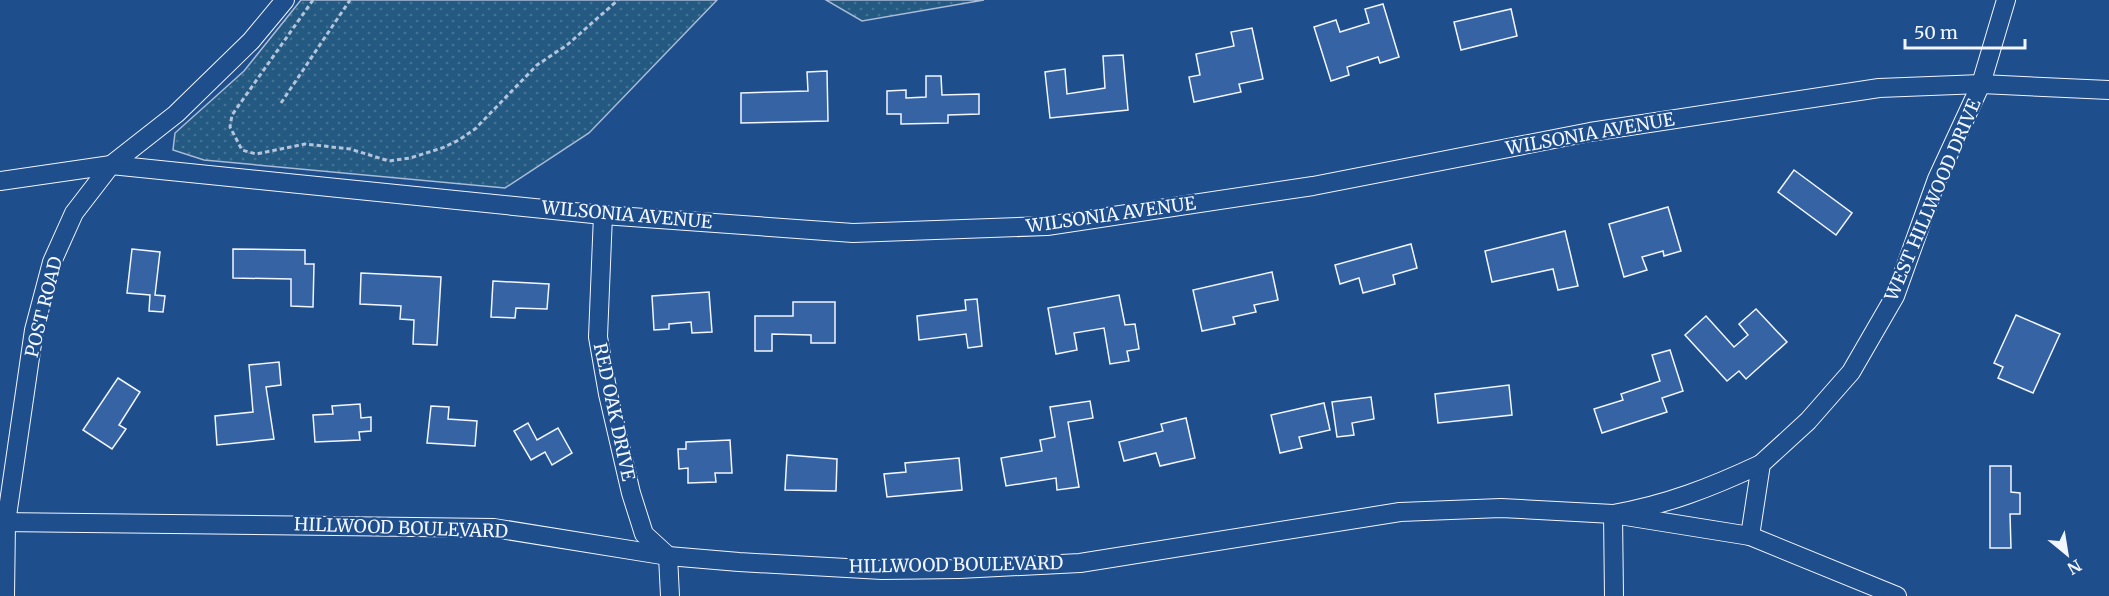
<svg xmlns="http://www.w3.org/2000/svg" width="2109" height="596" font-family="Merriweather,serif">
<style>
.grass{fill:url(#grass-dots);stroke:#a8bbd7;stroke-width:1.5}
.building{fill:#3563a3;stroke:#f2f6ff;stroke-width:1.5}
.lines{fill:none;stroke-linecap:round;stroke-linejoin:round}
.minor-casing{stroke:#f2f6ff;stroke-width:20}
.path{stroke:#b3c4dc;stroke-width:3;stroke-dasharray:4.5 3;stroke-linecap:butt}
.minor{stroke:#1f4e8c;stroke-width:18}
.labels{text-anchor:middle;stroke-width:4.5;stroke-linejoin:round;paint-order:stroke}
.street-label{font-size:18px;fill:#f2f6ff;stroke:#1f4e8c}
</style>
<defs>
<pattern id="grass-dots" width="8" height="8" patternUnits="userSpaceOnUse" patternTransform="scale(1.5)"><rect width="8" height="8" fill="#245a82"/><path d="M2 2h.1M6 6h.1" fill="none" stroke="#447295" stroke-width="1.8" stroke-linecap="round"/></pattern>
</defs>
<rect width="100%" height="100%" fill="#1f4e8c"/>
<!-- grass -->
<g class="grass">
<path d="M301,0H717L589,133L505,188L204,160L173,150L175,133L244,71Z"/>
<path d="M826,0H984L862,21Z"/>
</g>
<!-- building -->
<g class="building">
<path d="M1383,4L1399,57L1380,63L1378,57L1347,67L1349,75L1331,81L1314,27L1336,20L1340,32L1369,23L1365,9Z"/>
<path d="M1511,9L1517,36L1461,50L1454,22Z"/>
<path d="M1252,28L1263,79L1239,84L1241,92L1194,102L1189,77L1200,75L1196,54L1234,46L1231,32Z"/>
<path d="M1123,55L1128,110L1050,118L1045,72L1065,69L1067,94L1105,88L1103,56Z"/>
<path d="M827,71L828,121L741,123V93L808,91L807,72Z"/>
<path d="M926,76H941L942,95L979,94V114L948,115V123L901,124V114H887V91L906,90V98L926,97Z"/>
<path d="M1794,170L1852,213L1836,235L1778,192Z"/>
<path d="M1668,207L1681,251L1664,256L1663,251L1642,257L1647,270L1624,277L1609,224Z"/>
<path d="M1565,231L1578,286L1558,290L1553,269L1492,282L1485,251Z"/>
<path d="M1411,244L1417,268L1393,275L1395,284L1363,293L1359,278L1340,284L1335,265Z"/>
<path d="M132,249L160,252L155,295L165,296L163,312L149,311L150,295L127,293Z"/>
<path d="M233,249L305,250V264H314L313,307L291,306V279L233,278Z"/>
<path d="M1272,272L1278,300L1254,305L1256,312L1233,317L1235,324L1202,331L1193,290Z"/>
<path d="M361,273L441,277L437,345L413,344L414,320L400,319L401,306L360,304Z"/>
<path d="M493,281L549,284L547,309L516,308L515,318L491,317Z"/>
<path d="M709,292L712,332L692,333L691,322L669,324V329L654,330L652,296Z"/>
<path d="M1119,295L1125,325L1135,324L1139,349L1127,351L1129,361L1110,364L1104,328L1074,333L1077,350L1056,354L1048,308Z"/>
<path d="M977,299L982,346L968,348L966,334L919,340L917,316L966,310L965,300Z"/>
<path d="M793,302H835V343H811V335L772,334V351H755V316H793Z"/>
<path d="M1756,309L1787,342L1746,379L1739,371L1727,381L1685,335L1706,316L1734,347L1748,335L1739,324Z"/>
<path d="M2016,315L2060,334L2033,393L1998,378L2003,367L1994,363Z"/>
<path d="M1670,350L1683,391L1662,398L1667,412L1602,433L1594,409L1623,400L1621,394L1660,381L1652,355Z"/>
<path d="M279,362L281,385L266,387L274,439L217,445L215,416L253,412L249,365Z"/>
<path d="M118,378L140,392L119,425L126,429L112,449L83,430Z"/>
<path d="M1509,385L1512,415L1438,423L1435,394Z"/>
<path d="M1371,397L1374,419L1352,423L1354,435L1337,437L1332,402Z"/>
<path d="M1090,401L1093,418L1068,422L1079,487L1057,490L1056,478L1006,486L1001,458L1042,451L1040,440L1055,437L1050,407Z"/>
<path d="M1324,403L1330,430L1299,437L1302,448L1280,453L1271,415Z"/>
<path d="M360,404L361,418L371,417V431L359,432L360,440L315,442L313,415L333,414L332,406Z"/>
<path d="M431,406L449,407L448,419L477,421L475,446L427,443Z"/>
<path d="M1186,418L1195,458L1160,466L1156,453L1124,461L1119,442L1163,431L1161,424Z"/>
<path d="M528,423L537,440L558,428L572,453L552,465L545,452L531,460L514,431Z"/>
<path d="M730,440L732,473H715L716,482L688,483V468L679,469L678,449H686V442Z"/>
<path d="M787,455L837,459L836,491L785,490Z"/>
<path d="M959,458L962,490L887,497L884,474L906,472L905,463Z"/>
<path d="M1990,466H2011V492L2020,493V514H2010L2011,548H1990Z"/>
</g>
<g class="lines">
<!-- minor casing -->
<g class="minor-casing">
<g id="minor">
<path d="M0,181L111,165L603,215L853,233L1047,226L1313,186L1590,132L1879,88L1981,84L2109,90"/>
<path d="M603,215L598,337L608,394L631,493L644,534L668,556L670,596"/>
<path d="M0,522L494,528L668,556L739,562L882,570L959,569L1080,563L1400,512L1501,508L1613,514L1750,536L1897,596"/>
<path d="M1750,536L1761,464L1808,421L1851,372L1895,296L1937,179L1981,84L2006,0"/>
<path d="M5,596L6,523L34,330L52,262L74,213L111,165L176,114L251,41L285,0"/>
<path d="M1614,596L1613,514C1666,505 1712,487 1761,464"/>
</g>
</g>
<!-- path -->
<g class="path">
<path d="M313,0L232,115L230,127L242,150L256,154L305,144L350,149L389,161L410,158L442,148L459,140L475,129L537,65L567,45L618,0"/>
<path d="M281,103L350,0"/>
</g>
<!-- minor -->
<use href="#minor" class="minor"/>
</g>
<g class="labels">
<!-- street labels -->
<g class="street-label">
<text transform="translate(1590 134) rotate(-10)" y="6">WILSONIA AVENUE</text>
<text transform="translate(1933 200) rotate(-67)" y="6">WEST HILLWOOD DRIVE</text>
<text transform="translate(627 215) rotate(5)" y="6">WILSONIA AVENUE</text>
<text transform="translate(1111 215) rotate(-8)" y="6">WILSONIA AVENUE</text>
<text transform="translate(44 307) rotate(-76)" y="6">POST ROAD</text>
<text transform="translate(614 412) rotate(78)" y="6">RED OAK DRIVE</text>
<text transform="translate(401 528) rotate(2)" y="6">HILLWOOD BOULEVARD</text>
<text transform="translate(956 565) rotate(-1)" y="6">HILLWOOD BOULEVARD</text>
</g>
</g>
<!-- north arrow -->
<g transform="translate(2067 554) rotate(150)" stroke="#1f4e8c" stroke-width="4.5" paint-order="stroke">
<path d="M0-4.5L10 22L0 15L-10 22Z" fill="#f2f6ff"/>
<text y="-9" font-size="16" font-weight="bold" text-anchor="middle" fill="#f2f6ff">N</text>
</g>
<!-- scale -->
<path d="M1905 39v9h120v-9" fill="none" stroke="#f2f6ff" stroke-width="3"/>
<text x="1914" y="39" font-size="18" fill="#f2f6ff" stroke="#1f4e8c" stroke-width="4.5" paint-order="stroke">50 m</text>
</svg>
